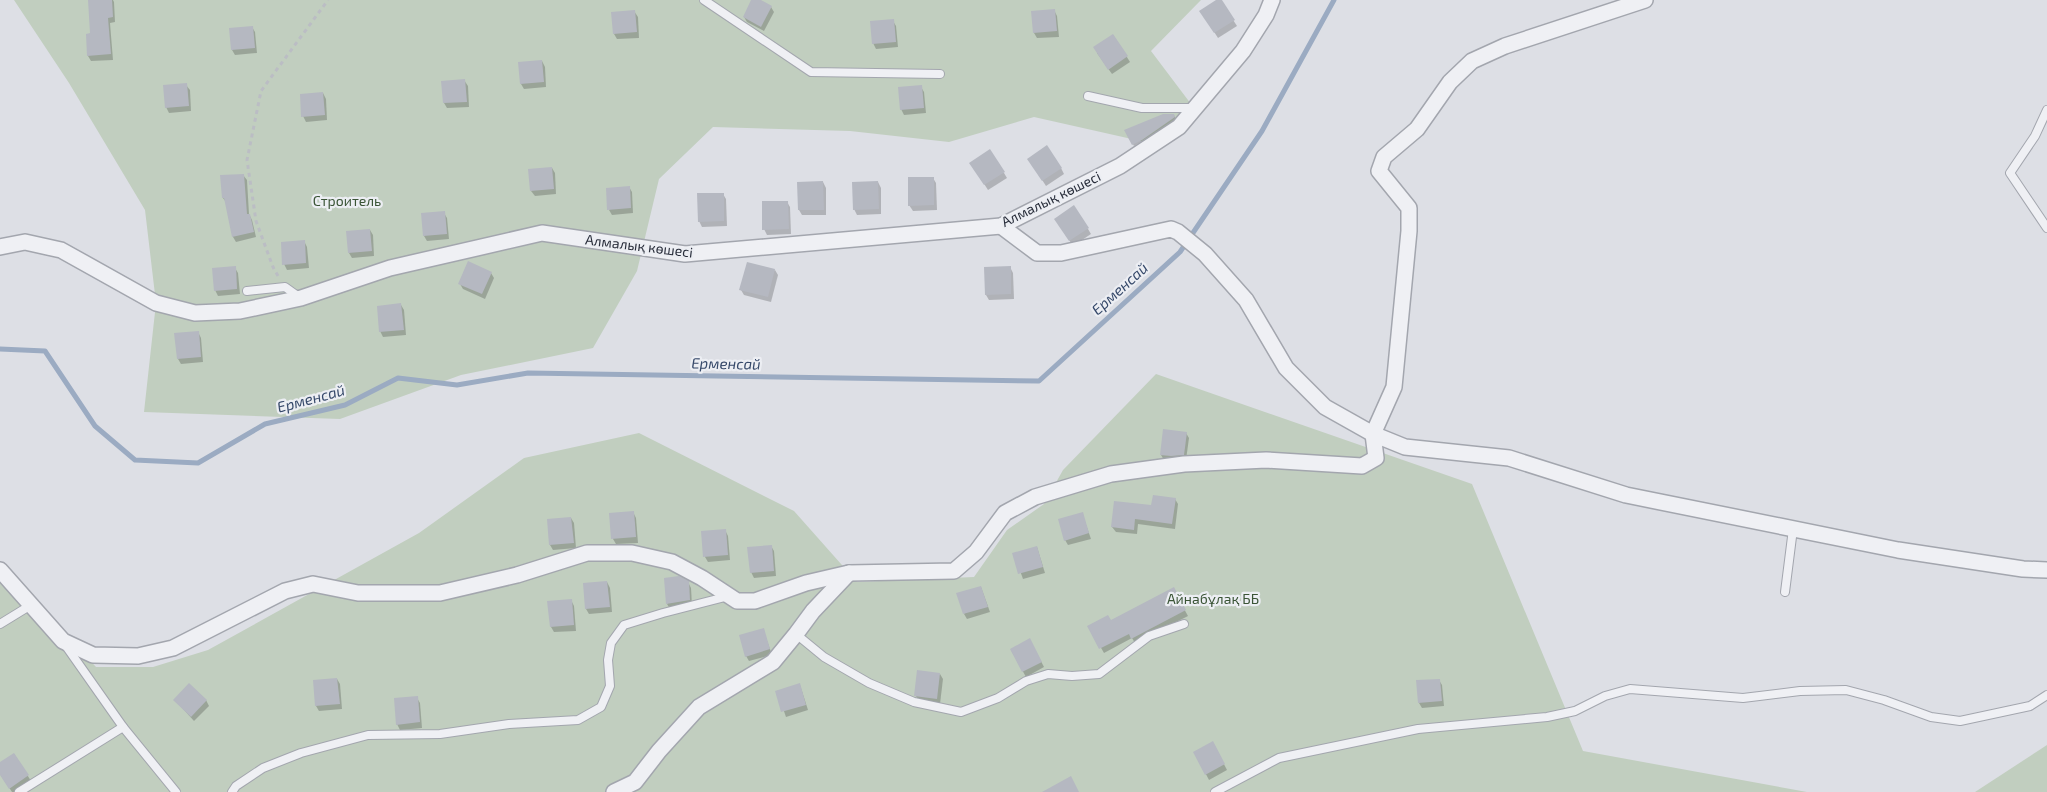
<svg xmlns="http://www.w3.org/2000/svg" width="2047" height="792" font-family="'Exo 2',sans-serif">
<style>
.green{fill:#c1cebf}
.shadow{fill:#0003}
.lines{fill:none;stroke-linecap:round;stroke-linejoin:round}
.stream{stroke:#9babc2;stroke-width:5}
.building{fill:#b5b8c1}
.lane-casing{stroke:#a3a6ae;stroke-width:10}
.street-casing{stroke:#a3a6ae;stroke-width:18}
.path{stroke:#bbbdc4;stroke-width:3;stroke-dasharray:4 4;stroke-linecap:butt}
.lane{stroke:#eff0f4;stroke-width:8}
.street{stroke:#eff0f4;stroke-width:15}
.labels{text-anchor:middle;stroke-width:4.5;stroke-linejoin:round;paint-order:stroke}
.street-label{font-size:14px;fill:#282d3a;stroke:#eceef3}
.park-label{font-size:14px;fill:#3a5436;stroke:#eceef3}
.water-label{font-size:15px;font-style:italic;fill:#36496a;stroke:#eceef3}
</style>
<rect width="100%" height="100%" fill="#dddfe5"/>
<!-- green -->
<g class="green">
<path d="M14,0H1201L1151,51L1194,108L1154,144L1034,117L949,142L850,131L713,127L659,179L637,271L593,348L461,375L340,419L144,412L156,303L145,210L69,83Z"/>
<path d="M1156,374L1472,484L1583,751L1807,792H0V562L96,667H153L208,650L419,533L524,458L639,433L794,511L857,582L974,577L1007,530L1044,504L1063,470Z"/>
<path d="M2047,745V792H1975Z"/>
</g>
<!-- shadow -->
<g class="shadow">
<path d="M89,0H113L114,2L115,22L110,23L113,60L91,61L88,56L87,35H92Z"/>
<path d="M753,0H758L771,7L774,12L764,31L747,22L744,17Z"/>
<path d="M1218,0H1220L1237,26L1218,38L1204,16Z"/>
<path d="M1054,10L1057,16L1059,37L1037,38L1034,33L1032,12Z"/>
<path d="M634,11L638,17L639,38L617,39L614,34Z"/>
<path d="M893,21L896,26L898,47L876,49L873,43Z"/>
<path d="M252,27L255,32L257,53L235,55L232,50Z"/>
<path d="M1113,35L1130,62L1112,74L1097,53Z"/>
<path d="M542,61L545,67L546,87L524,89L521,84L520,63Z"/>
<path d="M464,80L468,86L469,107L447,108L444,103L443,82Z"/>
<path d="M186,85L190,90L191,111L169,113L166,107Z"/>
<path d="M921,87L924,92L926,113L904,115L901,109Z"/>
<path d="M323,93L326,99L327,120L306,122L303,116Z"/>
<path d="M1174,115L1176,120L1174,122L1134,146L1126,131Z"/>
<path d="M1032,164L1061,168L1064,174L1046,186Z"/>
<path d="M552,168L555,173L556,194L535,196L531,191Z"/>
<path d="M974,168L1004,173L1007,178L988,190Z"/>
<path d="M243,175L247,180L249,214L252,220L256,237L236,242L233,237L226,202L223,198Z"/>
<path d="M933,178L936,183L937,210L913,211L909,205Z"/>
<path d="M823,182L826,188V215H802L799,210Z"/>
<path d="M878,182L881,188V214L857,215L854,209Z"/>
<path d="M629,187L632,192L633,213L612,215L609,210Z"/>
<path d="M723,194L726,199L727,226L702,227L699,221Z"/>
<path d="M787,202L790,207L791,234L767,235L764,229Z"/>
<path d="M444,213L447,218L449,239L427,241L424,236Z"/>
<path d="M1059,224L1088,229L1091,234L1073,246Z"/>
<path d="M370,230L373,235L374,256L352,258L349,253Z"/>
<path d="M304,241L307,247L309,268L287,270L284,264Z"/>
<path d="M1010,267L1013,273L1014,299L989,300L986,295Z"/>
<path d="M235,268L238,273L240,294L218,296L215,290Z"/>
<path d="M775,270L778,275L771,302L744,295L741,290Z"/>
<path d="M491,273L494,278L485,299L463,289L460,284Z"/>
<path d="M401,305L404,310L406,335L383,337L380,331Z"/>
<path d="M198,332L201,338L203,362L181,364L178,359Z"/>
<path d="M1186,433L1189,438L1186,460H1164L1161,455Z"/>
<path d="M1175,499L1178,504L1175,529L1138,524L1137,534L1116,532L1112,527L1153,506Z"/>
<path d="M633,512L636,518L638,543L616,544L613,539L611,515Z"/>
<path d="M1082,513L1091,539L1068,545L1065,540Z"/>
<path d="M571,518L574,523L576,548L553,550L550,545Z"/>
<path d="M725,530L728,536L730,560L708,562L705,557L703,532Z"/>
<path d="M771,546L774,551L776,576L754,578L751,572Z"/>
<path d="M1037,547L1045,573L1023,579L1014,554Z"/>
<path d="M607,582L610,588L612,612L589,614L586,609Z"/>
<path d="M688,582L691,588L692,605L670,609L667,604Z"/>
<path d="M981,587L990,612L967,619L964,614Z"/>
<path d="M1173,589L1188,616L1135,643L1132,638L1104,653L1089,627L1110,622Z"/>
<path d="M571,600L574,606L576,631L554,632L551,627L549,603Z"/>
<path d="M763,629L772,655L749,661L746,656Z"/>
<path d="M1030,640L1044,667L1026,677L1011,650Z"/>
<path d="M940,674L943,679L940,704L919,701L916,696Z"/>
<path d="M337,679L340,684L342,709L319,711L316,706Z"/>
<path d="M1439,680L1442,685L1444,706L1422,708L1419,703Z"/>
<path d="M800,685L808,710L786,717L777,691Z"/>
<path d="M417,698L420,703L422,728L400,730L397,724Z"/>
<path d="M175,700H206L209,706L194,721Z"/>
<path d="M1213,743L1227,770L1209,780L1195,753Z"/>
<path d="M14,754L31,781L15,792H12L0,774V764Z"/>
</g>
<g class="lines">
<!-- stream -->
<path class="stream" d="M0,349L45,351L95,426L135,460L198,463L265,424L345,405L398,378L457,385L528,373L1039,381L1180,252L1262,131L1334,0"/>
</g>
<!-- building -->
<g class="building">
<path d="M88,0H112L113,17L108,18L111,54L87,56L86,34L90,33Z"/>
<path d="M751,0H761L772,6L761,27L743,17Z"/>
<path d="M1216,0H1222L1235,20L1214,33L1199,11Z"/>
<path d="M1055,9L1057,31L1033,33L1031,11Z"/>
<path d="M635,10L637,32L613,34L611,12Z"/>
<path d="M894,19L896,42L872,44L870,21Z"/>
<path d="M253,26L255,48L231,50L229,28Z"/>
<path d="M1113,34L1128,56L1108,70L1093,47Z"/>
<path d="M542,60L544,82L520,84L518,62Z"/>
<path d="M465,79L467,102L443,103L441,81Z"/>
<path d="M187,83L189,106L165,108L163,85Z"/>
<path d="M922,85L924,108L900,110L898,87Z"/>
<path d="M323,92L325,115L301,117L300,94Z"/>
<path d="M1163,114H1174L1175,117L1142,140L1132,145L1124,130Z"/>
<path d="M1047,145L1062,168L1042,181L1027,159Z"/>
<path d="M990,149L1005,172L984,185L969,163Z"/>
<path d="M552,167L554,189L530,191L528,169Z"/>
<path d="M244,174L247,214H250L254,232L232,237L224,198H222L220,175Z"/>
<path d="M908,177H934V205L908,206Z"/>
<path d="M823,181L824,210H798L797,182Z"/>
<path d="M878,181L879,209L853,210L852,182Z"/>
<path d="M630,186L631,208L607,210L606,188Z"/>
<path d="M697,193H724V221L698,222Z"/>
<path d="M762,201H788L789,229L762,230Z"/>
<path d="M1074,205L1089,228L1069,241L1054,219Z"/>
<path d="M445,211L447,234L423,236L421,213Z"/>
<path d="M370,229L372,251L348,253L346,231Z"/>
<path d="M305,240L306,263L282,265L281,242Z"/>
<path d="M468,261L492,272L482,294L458,284Z"/>
<path d="M747,262L775,269L768,297L739,290Z"/>
<path d="M236,266L237,289L214,291L212,268Z"/>
<path d="M1011,266V294L985,295L984,267Z"/>
<path d="M401,303L404,330L379,332L377,306Z"/>
<path d="M199,331L201,357L177,359L174,333Z"/>
<path d="M1163,429L1187,432L1184,455L1171,456L1160,455Z"/>
<path d="M1153,495L1176,498L1172,524L1135,519L1134,530L1111,527L1114,501L1151,505Z"/>
<path d="M634,511L636,537L611,539L609,513Z"/>
<path d="M1083,512L1089,533L1064,541L1058,519Z"/>
<path d="M571,517L574,543L549,545L547,519Z"/>
<path d="M726,529L728,555L703,557L701,531Z"/>
<path d="M772,545L774,571L750,573L747,547Z"/>
<path d="M1037,546L1043,567L1018,574L1012,553Z"/>
<path d="M679,576L689,581L690,600L666,604L664,578Z"/>
<path d="M607,581L610,607L585,609L583,583Z"/>
<path d="M981,586L988,607L963,614L956,593Z"/>
<path d="M1174,587L1186,610L1131,639L1129,634L1099,649L1087,626L1108,615L1111,620Z"/>
<path d="M572,599L574,625L550,627L547,601Z"/>
<path d="M764,628L770,649L745,657L739,635Z"/>
<path d="M1030,638L1042,662L1022,672L1010,649Z"/>
<path d="M917,670L940,673L937,699L914,696Z"/>
<path d="M337,678L340,704L315,706L313,680Z"/>
<path d="M1440,679L1442,701L1418,703L1416,680Z"/>
<path d="M189,683L207,700L191,717L173,700Z"/>
<path d="M800,683L806,705L781,712L775,691Z"/>
<path d="M418,696L420,722L396,725L394,698Z"/>
<path d="M1213,741L1225,764L1205,775L1193,752Z"/>
<path d="M14,753L29,775L9,789L0,775V762Z"/>
<path d="M1071,776L1079,792H1042Z"/>
</g>
<g class="lines">
<!-- lane casing -->
<g class="lane-casing">
<g id="lane">
<path d="M704,0L811,72L940,74"/>
<path d="M1088,96L1142,108H1194"/>
<path d="M2047,110L2035,136L2010,173L2047,228"/>
<path d="M247,291L285,287L299,297"/>
<path d="M1785,592L1793,529"/>
<path d="M0,624L31,605"/>
<path d="M796,634L824,657L869,683L914,702L961,712L998,698L1026,681L1048,674L1072,676L1099,674L1149,636L1184,624"/>
<path d="M66,646L123,727L176,792"/>
<path d="M19,792L123,727"/>
<path d="M232,792L236,786L263,768L301,753L368,735L440,734L509,724L578,720L601,707L610,686L608,660L611,643L624,625L663,613L729,596"/>
<path d="M1215,792L1279,758L1418,729L1547,717L1575,711L1605,696L1630,689L1743,698L1800,691L1846,690L1884,700L1931,717L1960,721L2030,706L2047,695"/>
</g>
</g>
<!-- street casing -->
<g class="street-casing">
<g id="street">
<path d="M1001,226L1037,253H1061L1171,229L1178,232L1205,254L1246,300L1286,368L1325,407L1373,434L1405,447L1509,458L1626,495L1898,550L2023,569L2047,570"/>
<path d="M0,247L25,242L61,250L156,303L195,313L240,311L301,298L390,268L542,233L685,254L1001,226L1120,166L1179,127L1243,51L1266,15L1272,0"/>
<path d="M0,570L63,641L93,655L138,656L173,648L285,591L313,584L358,593H440L517,575L587,553H632L672,562L702,578L737,601H755L806,583L849,573L954,571L976,552L1005,513L1035,497L1111,474L1184,464L1266,460L1362,466L1376,458L1373,434L1394,387L1409,231V208L1379,171L1384,157L1417,129L1450,82L1472,61L1505,46L1645,0"/>
<path d="M614,792L635,782L659,751L699,707L773,662L796,634L813,611L849,573"/>
</g>
</g>
<!-- path -->
<path class="path" d="M278,276L273,267L256,221L247,160L261,91L328,0"/>
<!-- lane -->
<use href="#lane" class="lane"/>
<!-- street -->
<use href="#street" class="street"/>
</g>
<g class="labels">
<!-- street labels -->
<g class="street-label">
<text transform="translate(1051 199) rotate(-26)" y="5">Алмалық көшесі</text>
<text transform="translate(639 246) rotate(7)" y="5">Алмалық көшесі</text>
</g>
<!-- park labels -->
<g class="park-label">
<text x="347" y="206">Строитель</text>
<text x="1213" y="604">Айнабұлақ ББ</text>
</g>
<!-- water labels -->
<g class="water-label">
<text transform="translate(1120 289) rotate(-42)" y="5">Ерменсай</text>
<text transform="translate(726 364) rotate(1)" y="5">Ерменсай</text>
<text transform="translate(311 399) rotate(-15)" y="5">Ерменсай</text>
</g>
</g>
</svg>
